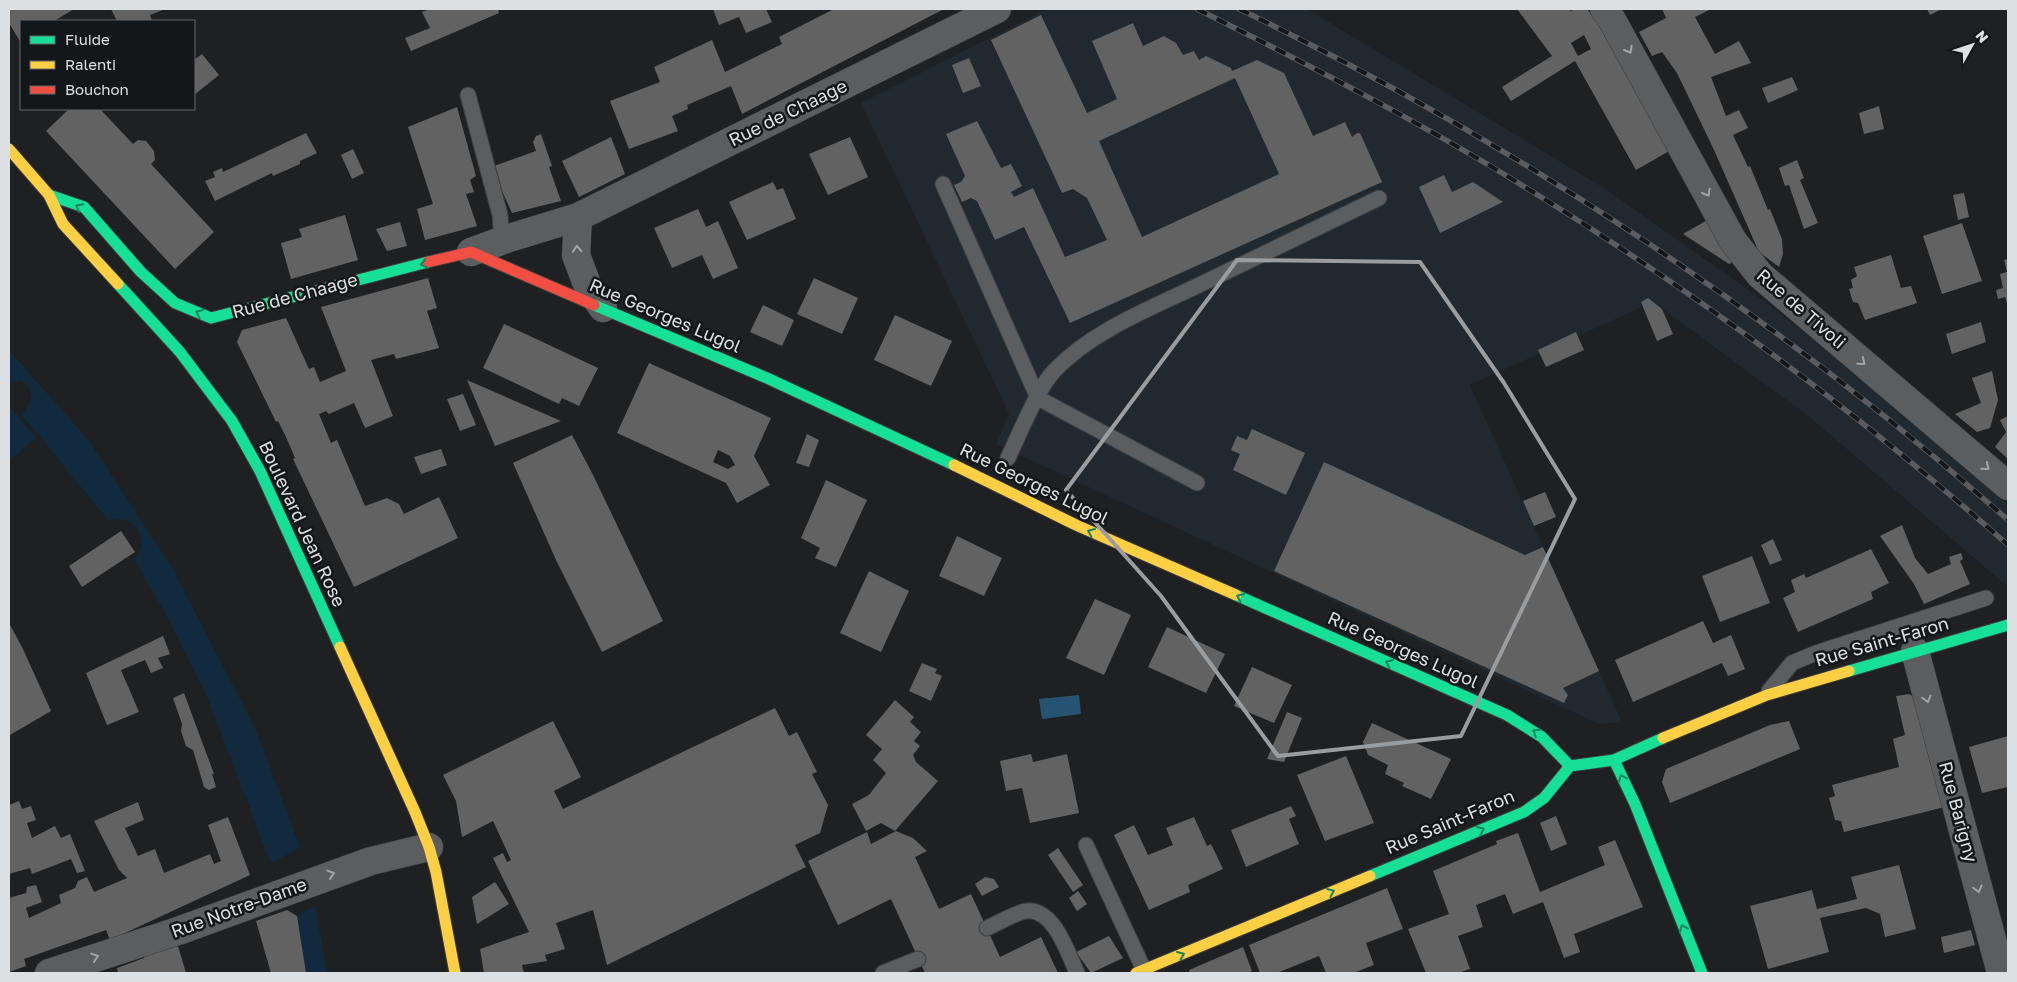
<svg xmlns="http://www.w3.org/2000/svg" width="2017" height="982" font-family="'Golos Text',sans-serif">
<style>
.built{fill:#20292f}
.green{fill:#112a3d}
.water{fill:#275373}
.building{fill:#626262;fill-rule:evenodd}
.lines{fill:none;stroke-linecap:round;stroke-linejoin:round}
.lane-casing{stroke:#3b3d3e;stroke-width:17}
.street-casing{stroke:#3b3d3e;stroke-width:29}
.fast-casing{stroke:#3b3d3e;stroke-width:13}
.slow-casing{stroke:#3b3d3e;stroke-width:13}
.jam-casing{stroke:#3b3d3e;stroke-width:13}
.lane{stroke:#5b5d5e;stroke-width:15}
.street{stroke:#5b5d5e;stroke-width:28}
.fast{stroke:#16e098;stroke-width:11}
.slow{stroke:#ffcf43;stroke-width:11}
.jam{stroke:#f24e42;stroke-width:11}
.rail-casing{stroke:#5a5c5e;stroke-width:5.5}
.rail{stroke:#13171a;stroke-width:4;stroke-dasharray:11;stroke-linecap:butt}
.oneway{stroke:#a2a5a7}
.oneway2{stroke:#15865f}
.marked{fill:none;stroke:#9a9d9f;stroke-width:4;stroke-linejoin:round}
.labels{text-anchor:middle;stroke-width:5;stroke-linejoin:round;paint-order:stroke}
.street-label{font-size:18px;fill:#dde0e2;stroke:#13171a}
</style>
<rect width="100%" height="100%" fill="#1e2022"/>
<!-- built -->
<path class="built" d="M1047,9H1307L1604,188L1763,300L1883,394L2008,505V587L1807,415L1653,302L1470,385L1622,722L1599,724L996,444L1009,414L861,103Z"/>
<!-- green -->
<g class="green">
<path d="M9,350L90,442L173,569L256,730L300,847L271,864L207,697L165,613L134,560C136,557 139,553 140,550C147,530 127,514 109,521L22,415C33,401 36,392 21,380L9,383Z"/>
<path d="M9,406L36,438L9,461Z"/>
<path d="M315,906L327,973H306L297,916Z"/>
</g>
<!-- water -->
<path class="water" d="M1079,695L1081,714L1042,719L1039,699Z"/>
<!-- building -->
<g class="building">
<path d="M9,9H74L54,21H21V43L9,23Z"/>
<path d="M111,9H165L150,15L152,21H117Z"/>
<path d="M430,9H498L499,13L411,51L405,38L430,28L422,12Z"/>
<path d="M713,9H766L772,22L746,33L739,17L719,25Z"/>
<path d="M834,9H944L742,114L731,86L687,105L688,109L672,116L678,131L629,149L610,101L660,82L654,67L712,40L725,72L782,44L779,37Z"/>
<path d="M1517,9H1569L1571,11L1575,9H1587L1600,25L1671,150L1636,170L1575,61L1511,101L1502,87L1552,56ZM1584,35L1591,49L1578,56L1571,43Z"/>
<path d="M1662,9H1711L1695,17L1715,54L1739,41L1751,63L1711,77L1726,116L1739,110L1748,128L1733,135L1748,167L1750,166L1768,210L1770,209L1782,239L1783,254L1779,267L1759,252L1714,150L1677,73L1662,52L1652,56L1639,32L1666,18Z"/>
<path d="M1927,9H1942L1930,15Z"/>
<path d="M1041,15L1087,113L1117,99L1092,41L1133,23L1143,46L1164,36L1176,43L1183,55L1194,51L1199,60L1206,56L1231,68L1232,71L1257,60L1284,73L1313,136L1345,122L1352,137L1357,133H1360L1382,182L1070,323L1024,227L995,240L977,201L971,198L962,202L954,185L961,182L965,176L946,134L977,121L1001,168L1011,164L1022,186L1011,192L1014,197L1033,188L1065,257L1107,240L1087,198L1073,189L1062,193L991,40ZM1235,78L1279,174L1142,237L1099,141Z"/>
<path d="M202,54L219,75L194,95V60Z"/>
<path d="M969,58L981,86L963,93L952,65Z"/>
<path d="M1792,77L1798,90L1768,103L1762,88Z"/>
<path d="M1879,106L1884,129L1864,134L1859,113Z"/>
<path d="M457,107L476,176L470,180L474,192L466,194L477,226L425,240L417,209L433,204L408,127Z"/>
<path d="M69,109H100L133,144L138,140L146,141L154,151L155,160L151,164L214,232L175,269L46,131Z"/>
<path d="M306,133L317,153L300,161V164L273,176L272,173L215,201L205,181L215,177L213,172L222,168L223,172Z"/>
<path d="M541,134L552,166L549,167L561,201L512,213L491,167L536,151L533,142L536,136Z"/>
<path d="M611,137L625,174L579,197L562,161Z"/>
<path d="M850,137L868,177L828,195L809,154Z"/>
<path d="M353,149L364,173L352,179L341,155Z"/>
<path d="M1797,160L1804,178L1800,180L1818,223L1804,229L1789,185L1785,186L1779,168Z"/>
<path d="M1444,175L1452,192L1473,182L1503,202L1440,233L1419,187Z"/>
<path d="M773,182L777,190L783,188L796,219L747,240L729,202Z"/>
<path d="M1964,193L1969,217L1958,220L1953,195Z"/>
<path d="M698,209L706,227L718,221L738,268L713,279L702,255L672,268L654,228Z"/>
<path d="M345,215L358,260L291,279L281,243L302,237L299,229Z"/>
<path d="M1711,218L1736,260L1729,264L1683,234Z"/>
<path d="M400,222L407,246L387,251L376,229Z"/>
<path d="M1962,223L1982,281L1942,294L1923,236Z"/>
<path d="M1891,255L1901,288L1911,286L1917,303L1865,320L1858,303L1853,302L1849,289L1853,288L1851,280L1857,276L1854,267Z"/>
<path d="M2008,259V306L2005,297L1998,299L1996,290L2003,288L2000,274L2007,272L2004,260Z"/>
<path d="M428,278L437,308L427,311L439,348L396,359L394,354L371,360L393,416L365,428L354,403L329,414L326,411L319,414L331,443L337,440L365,506L387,498L399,504L404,514L439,497L458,538L354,587L293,459L295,458L286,437L278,421L276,422L237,342L242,330L286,318L309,369L314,367L320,382L346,371L321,307Z"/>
<path d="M814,278L858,298L842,334L797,314Z"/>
<path d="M1648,298L1662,309L1673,334L1657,341L1641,302Z"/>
<path d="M763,305L794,320L782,346L750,332Z"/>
<path d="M895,315L952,341L931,386L874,360Z"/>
<path d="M1981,322L1986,342L1952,354L1946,334Z"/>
<path d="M504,324L598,368L579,406L562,398L559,404L483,368Z"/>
<path d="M1576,332L1584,350L1546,367L1538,350Z"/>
<path d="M649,363L771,418L754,456L770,485L737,503L726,483L617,433ZM718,450L730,456L735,465L728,469L713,462Z"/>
<path d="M1992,371L1998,400L1990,428L1977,432L1955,414L1981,403L1972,378Z"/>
<path d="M467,380L561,421L495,446Z"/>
<path d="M463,394L476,425L460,431L447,399Z"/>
<path d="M2008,416V459L1995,447L2006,432L2000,420Z"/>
<path d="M1252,429L1305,453L1286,495L1233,470L1240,454L1231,450L1237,436L1247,440Z"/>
<path d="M807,434L819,440L809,467L796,463Z"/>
<path d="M572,435L593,475L663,621L602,652L556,560L513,463Z"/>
<path d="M441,449L447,465L421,474L414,457Z"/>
<path d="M1324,462L1525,555L1543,547L1599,671L1563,688L1568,695L1564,703L1274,571Z"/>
<path d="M826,480L867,500L836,567L815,558L820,548L801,538Z"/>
<path d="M1545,492L1556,517L1534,526L1523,501Z"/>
<path d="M1902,525L1915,558L1928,574L1951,564L1949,557L1961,553L1963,559L1960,561L1970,584L1924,604L1914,584L1880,536Z"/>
<path d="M121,531L135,552L82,587L69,566Z"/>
<path d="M957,536L1002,558L984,596L939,576Z"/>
<path d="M1773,539L1782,560L1770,565L1761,545Z"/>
<path d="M1871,549L1889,583L1871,592L1873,599L1798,632L1783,598L1795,592L1791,580L1804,574L1806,578Z"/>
<path d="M1752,556L1770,603L1720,622L1702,576Z"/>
<path d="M869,571L909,591L881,652L840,633Z"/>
<path d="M1095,599L1131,615L1104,675L1066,658Z"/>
<path d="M1703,621L1713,643L1731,635L1745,669L1728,676L1722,663L1633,702L1615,660Z"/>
<path d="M9,623L22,647L51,711L10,735Z"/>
<path d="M1167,627L1225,654L1206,693L1148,667Z"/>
<path d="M163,636L170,654L158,658L163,668L151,673L145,660L121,670L139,712L107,725L86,673Z"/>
<path d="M922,663L937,669L935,673L942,676L931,701L909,691Z"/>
<path d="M1252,667L1292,685L1274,723L1234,706Z"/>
<path d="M184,693L214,774H212L216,787L209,790L204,787L193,750L186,746L181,731L182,724L173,698Z"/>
<path d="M1909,694L1917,699L1945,807L1844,832L1841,821L1835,820L1829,798L1835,796L1832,785L1899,767L1893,739L1905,735L1896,696Z"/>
<path d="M895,700L914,717L910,722L921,732L914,741L920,746L913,755L916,762L938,781L895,831L881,823L866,831L852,804L869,795L886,773L873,760L882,749L866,735Z"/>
<path d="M775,708L789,736L797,732L817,772L812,774L828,805L820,833L795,845L806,867L607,965L593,910L556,923L565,949L545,955L547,961L522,965L524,973H484L480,949L529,932L493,858L503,853L507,862L511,860L493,821L462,837L456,801L443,775L553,721L581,777L554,791L563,809Z"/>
<path d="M1287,712L1302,718L1284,762L1267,759Z"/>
<path d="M1789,721L1800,749L1670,803L1662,782L1666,769L1770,725Z"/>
<path d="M1372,723L1451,759L1431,799L1402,786L1404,783L1385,774L1388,765L1368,755L1363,742Z"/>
<path d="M2008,736V787L1982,793L1969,747Z"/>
<path d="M1031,754L1033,762L1067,754L1079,813L1030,823L1022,788L1006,791L1000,761Z"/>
<path d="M1346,756L1374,823L1325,841L1297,775Z"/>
<path d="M19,801L22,809L31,806L36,820L27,823L32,838L55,826L61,838L70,834L85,871L77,873L71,859L32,874L30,868L9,874V805Z"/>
<path d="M138,802L144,820L125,828L138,856L155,849L164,873L210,854L214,864L221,861L208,825L228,817L250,875L110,940L106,930L24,959L26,966L9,972V898L26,893L27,887L36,885L42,902L26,908L29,918L61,903L59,895L75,888L78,881L87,877L94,892L127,878L119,870L94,821Z"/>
<path d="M1291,806L1296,816L1289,819L1299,844L1246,867L1231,830Z"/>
<path d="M1556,816L1567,844L1551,851L1540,823Z"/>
<path d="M1194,817L1207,846L1211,844L1223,869L1188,885L1190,892L1149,910L1114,835L1134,825L1148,855L1173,845L1166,828Z"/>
<path d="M896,831L913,838L927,851L915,857L939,909L971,894L1000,957L1041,937L1058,973H925L891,899L838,925L808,861L867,832L871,844Z"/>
<path d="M1518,833L1540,892L1605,865L1598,847L1615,840L1643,907L1574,934L1580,952L1564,958L1543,902L1513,914L1505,894L1476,905L1483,927L1458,936L1470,969L1458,973H1426L1408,929L1449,914L1433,871L1497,844L1496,841Z"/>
<path d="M1058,848L1083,885L1073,892L1048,855Z"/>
<path d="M1899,865L1916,929L1885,937L1880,914L1866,908L1820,918L1829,952L1768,969L1750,906L1812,890L1817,909L1857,899L1851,877Z"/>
<path d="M985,877L994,879L999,887L982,896L975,884Z"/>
<path d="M495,882L509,904L477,924L472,897Z"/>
<path d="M1387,888L1403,929L1366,943L1374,965L1353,973H1326L1319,956L1277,973H1260L1249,945Z"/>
<path d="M1078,891L1087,904L1077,911L1069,898Z"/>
<path d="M287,910L297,916L306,973H271L256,921Z"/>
<path d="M1971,930L1975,945L1944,953L1941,937Z"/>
<path d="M1109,936L1123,958L1091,973L1076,952Z"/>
<path d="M178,946L186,973H118L117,968L144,958V956Z"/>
<path d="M1243,947L1252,971L1247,973H1190L1189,970Z"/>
</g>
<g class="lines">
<!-- lane casing -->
<g class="lane-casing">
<g id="lane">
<path d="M468,95L500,215L502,241"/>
<path d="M943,184L1038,398L1197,483"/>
<path d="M1008,458C1019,435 1038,388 1054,371C1092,331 1149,309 1197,286C1258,257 1318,227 1379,198"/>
<path d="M1769,691L1792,663L1816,653L1986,598"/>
<path d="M1086,845L1144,970"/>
<path d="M987,928C996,924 1017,912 1026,911C1054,908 1068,953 1077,973"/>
<path d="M883,973L918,959"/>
</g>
</g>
<!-- street casing -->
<g class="street-casing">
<g id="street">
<path d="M1604,9L1612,20L1733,241L1760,275L2008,486"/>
<path d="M578,217L576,255L588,287L603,308"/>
<path d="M471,252L509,238L578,217L997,9"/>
<path d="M1915,651L2001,973"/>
<path d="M49,973L178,931L371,861L429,847"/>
</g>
</g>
<!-- fast casing -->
<g class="fast-casing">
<g id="fast">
<path d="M49,195L84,207L141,272L175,303L211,318L428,262"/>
<path d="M118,284L180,352L232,421L260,471L340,647"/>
<path d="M594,305L767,378L954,465"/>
<path d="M1236,595L1507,715L1542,737L1570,766"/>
<path d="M1849,671L2008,625"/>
<path d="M1614,760L1635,804L1702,973"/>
<path d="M1370,876L1524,812L1544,798L1570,766L1614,760L1663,738"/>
</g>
</g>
<!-- slow casing -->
<g class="slow-casing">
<g id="slow">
<path d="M9,149L49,195L63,224L118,284"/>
<path d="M954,465L1076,525L1236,595"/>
<path d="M340,647L415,812L429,847L436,872L455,973"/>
<path d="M1663,738L1767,695L1849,671"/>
<path d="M1136,973L1370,876"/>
</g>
</g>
<!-- jam casing -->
<g class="jam-casing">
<path id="jam" d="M428,262L471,252L594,305"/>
</g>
<!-- lane -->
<use href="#lane" class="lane"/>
<!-- street -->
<use href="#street" class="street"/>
<!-- fast -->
<use href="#fast" class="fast"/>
<!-- slow -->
<use href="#slow" class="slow"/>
<!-- jam -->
<use href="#jam" class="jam"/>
<!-- rail casing -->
<g class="rail-casing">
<g id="rail">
<path d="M1197,9C1311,66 1424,124 1533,192C1701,296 1860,414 2008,545"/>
<path d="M1239,9C1515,142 1778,317 2008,520"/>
</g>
</g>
<!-- rail -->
<use href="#rail" class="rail"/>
</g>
<!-- one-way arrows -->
<defs><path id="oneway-chevron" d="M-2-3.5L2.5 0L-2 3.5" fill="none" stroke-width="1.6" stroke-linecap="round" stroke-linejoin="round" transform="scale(1.25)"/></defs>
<g class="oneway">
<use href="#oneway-chevron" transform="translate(1629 50) rotate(62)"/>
<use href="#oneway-chevron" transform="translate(1707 193) rotate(61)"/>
<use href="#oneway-chevron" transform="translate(577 249) rotate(-93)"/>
<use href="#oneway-chevron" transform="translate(1862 362) rotate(40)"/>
<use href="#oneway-chevron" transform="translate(1986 467) rotate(40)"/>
<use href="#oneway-chevron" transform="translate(1927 699) rotate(75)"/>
<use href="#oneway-chevron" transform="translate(331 874) rotate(-18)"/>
<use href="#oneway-chevron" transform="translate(1978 889) rotate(75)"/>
<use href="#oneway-chevron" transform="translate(95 957) rotate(-18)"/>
</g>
<g class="oneway2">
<use href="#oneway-chevron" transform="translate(79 207) rotate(-153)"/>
<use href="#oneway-chevron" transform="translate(424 264) rotate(167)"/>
<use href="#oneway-chevron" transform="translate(199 313) rotate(-157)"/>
<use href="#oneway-chevron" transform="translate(1091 532) rotate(-156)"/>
<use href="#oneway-chevron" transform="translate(1240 597) rotate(-156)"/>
<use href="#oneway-chevron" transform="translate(1389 663) rotate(-156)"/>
<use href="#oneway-chevron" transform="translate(1536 732) rotate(-147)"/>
<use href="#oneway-chevron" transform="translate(1622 778) rotate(-115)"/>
<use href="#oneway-chevron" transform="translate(1481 830) rotate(-23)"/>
<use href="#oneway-chevron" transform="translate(1331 892) rotate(-23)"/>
<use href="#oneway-chevron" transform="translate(1683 928) rotate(-112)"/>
<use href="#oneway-chevron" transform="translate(1181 955) rotate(-23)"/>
</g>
<!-- marked area -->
<path class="marked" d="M1237,260L1420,262L1504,383L1575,499L1461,736L1278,756L1161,596L1066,490Z"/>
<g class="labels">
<!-- street labels -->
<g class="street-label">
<text transform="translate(788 113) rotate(-26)" y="6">Rue de Chaage</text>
<text transform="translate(295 296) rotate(-15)" y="6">Rue de Chaage</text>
<text transform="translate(1801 309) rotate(41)" y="6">Rue de Tivoli</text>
<text transform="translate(665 316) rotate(23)" y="6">Rue Georges Lugol</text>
<text transform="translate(1034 484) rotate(26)" y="6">Rue Georges Lugol</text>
<text transform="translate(302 524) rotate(65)" y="6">Boulevard Jean Rose</text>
<text transform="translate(1882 642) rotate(-16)" y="6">Rue Saint-Faron</text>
<text transform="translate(1403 650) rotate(24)" y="6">Rue Georges Lugol</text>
<text transform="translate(1958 812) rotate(75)" y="6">Rue Barigny</text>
<text transform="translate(1450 822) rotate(-23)" y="6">Rue Saint-Faron</text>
<text transform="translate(239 908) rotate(-20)" y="6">Rue Notre-Dame</text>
</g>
</g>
<!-- border -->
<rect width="2017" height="982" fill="none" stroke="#dde0e2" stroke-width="20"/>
<!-- legend -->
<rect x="20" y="20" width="175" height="90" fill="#13171a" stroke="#64676a"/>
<rect x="30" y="36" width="25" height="8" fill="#16e098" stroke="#64676a"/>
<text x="65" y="45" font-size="15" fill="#dde0e2">Fluide</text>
<rect x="30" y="61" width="25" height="8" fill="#ffcf43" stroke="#64676a"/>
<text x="65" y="70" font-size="15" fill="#dde0e2">Ralenti</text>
<rect x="30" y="86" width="25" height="8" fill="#f24e42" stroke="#64676a"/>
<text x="65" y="95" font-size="15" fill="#dde0e2">Bouchon</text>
<!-- north arrow -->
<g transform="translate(1972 45) rotate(50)" stroke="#13171a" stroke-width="4" paint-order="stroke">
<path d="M0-4L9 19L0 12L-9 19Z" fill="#dde0e2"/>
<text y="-8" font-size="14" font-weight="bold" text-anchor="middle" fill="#dde0e2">N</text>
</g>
</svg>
